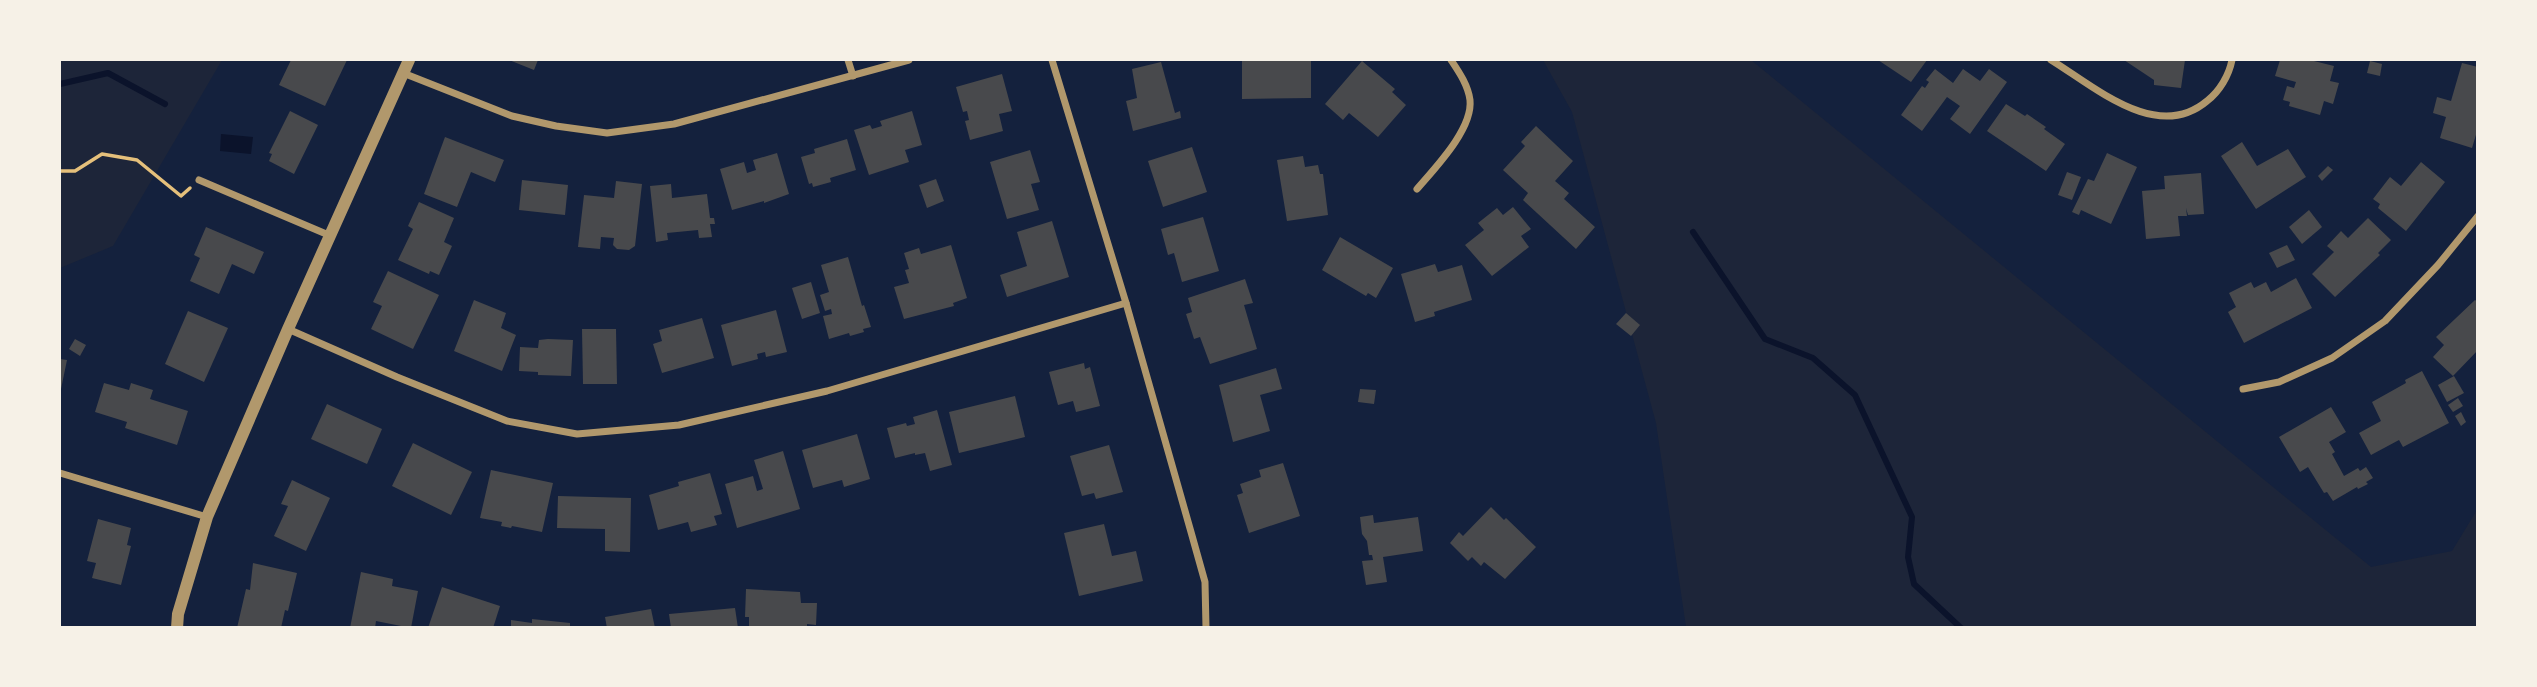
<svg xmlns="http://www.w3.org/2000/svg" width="2537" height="687" font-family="'Varela Round',sans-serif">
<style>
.green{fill:#1d2539}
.water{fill:#0b132b}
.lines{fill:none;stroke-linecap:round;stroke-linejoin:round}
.stream{stroke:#0b132b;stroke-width:6}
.building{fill:#48494c}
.path{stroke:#e5c07b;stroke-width:3.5}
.minor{stroke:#b1986c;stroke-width:7}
.tertiary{stroke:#b1986c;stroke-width:12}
</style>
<rect width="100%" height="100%" fill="#14213d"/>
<!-- green -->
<g class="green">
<path d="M60,60H222L113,246L60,268Z"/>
<path d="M1543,60H1751L2371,567L2452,551L2477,510V627H1686L1656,423L1572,112Z"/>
</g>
<!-- water -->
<path class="water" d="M221,134L253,137L251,154L220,151Z"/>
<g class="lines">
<!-- stream -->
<g class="stream">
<path d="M60,84L108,73L165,104"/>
<path d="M1693,232L1765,339L1813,358L1855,395L1912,517L1908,557L1914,584L1961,628"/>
</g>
</g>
<!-- building -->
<g class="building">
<path d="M291,60H347L325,106L279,85Z"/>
<path d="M509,60H538L534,70Z"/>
<path d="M1242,60H1311V98L1242,99Z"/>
<path d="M1878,60H1927L1911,82Z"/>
<path d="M2124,60H2185L2181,88L2154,85V80Z"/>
<path d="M2280,60H2310L2334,66L2330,81L2339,83L2333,104L2324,101L2320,115L2289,106L2290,102L2283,100L2287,86L2294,88L2296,82L2275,76Z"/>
<path d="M1362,61L1395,89L1392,92L1406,105L1378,137L1349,113L1343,120L1325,104Z"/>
<path d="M2370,61L2382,64L2380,76L2367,73Z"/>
<path d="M1161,62L1175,113L1180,111L1181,118L1133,131L1126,101L1137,98L1132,69Z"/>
<path d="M2462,63L2478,67V128L2472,148L2440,138L2446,117L2433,113L2437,97L2451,101Z"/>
<path d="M1935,69L1953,83L1963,69L1980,81L1989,69L2007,82L1970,134L1950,119L1960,106L1947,97L1922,131L1901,115L1922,86L1925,88L1929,82L1926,80Z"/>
<path d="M1002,74L1012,111L999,114L1003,131L970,140L965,121L969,120L967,111L963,112L956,87Z"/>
<path d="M2006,104L2025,116L2027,114L2046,127L2044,129L2065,144L2046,171L1987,131Z"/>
<path d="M290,111L318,125L294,174L269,161L272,154L269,153Z"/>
<path d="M912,111L922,145L905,150L909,162L869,175L854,130L870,125L872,129L882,126L880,121Z"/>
<path d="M1536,126L1573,161L1555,181L1569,193L1564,199L1595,227L1576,249L1523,200L1528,193L1503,170L1525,146L1521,142Z"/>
<path d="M445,137L504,160L495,182L471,172L457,207L424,194Z"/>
<path d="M847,139L856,170L830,178L831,182L813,187L812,183L809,184L801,157L815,153L814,149Z"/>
<path d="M2242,142L2257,166L2288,149L2306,177L2256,209L2221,156Z"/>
<path d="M1192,147L1207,192L1163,207L1148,161Z"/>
<path d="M1030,150L1040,182L1031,184L1039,210L1007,219L990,162Z"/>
<path d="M777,153L789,194L764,203V201L732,210L720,169L744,162L747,173L756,170L753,160Z"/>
<path d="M2107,153L2137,167L2111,224L2081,210L2079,215L2072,212L2088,179L2094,181Z"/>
<path d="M1303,156L1305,167L1318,165L1320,174H1323L1328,215L1287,221L1277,160Z"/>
<path d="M2421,162L2445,182L2406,231L2378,208L2380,204L2373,199L2390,177L2401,186Z"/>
<path d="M2328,166L2333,170L2322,181L2318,176Z"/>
<path d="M2067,172L2081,177L2072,200L2058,195Z"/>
<path d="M2201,173L2204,214L2188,215L2186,208L2187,216H2178L2180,236L2146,239L2142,191L2165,189L2164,176Z"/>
<path d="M936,179L944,201L927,208L919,185Z"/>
<path d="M522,180L568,185L565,215L519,210Z"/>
<path d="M616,181L642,184L635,246L629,250L617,249L613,245L614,238L601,237L600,249L578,247L584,195L614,198Z"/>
<path d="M671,184L672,198L707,194L710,218H714L715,224H710L712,237L699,238L698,230L667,233L668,240L656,242L650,186Z"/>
<path d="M419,202L454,218L444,242L452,246L439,275L430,271L429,274L398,260L413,229L408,226Z"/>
<path d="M1513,207L1531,229L1521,236L1529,247L1492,276L1465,245L1484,230L1478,223L1497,208L1503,215Z"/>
<path d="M2309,210L2322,227L2302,244L2289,227Z"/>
<path d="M1203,217L1219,271L1182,282L1174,253L1168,255L1161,229Z"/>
<path d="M2368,218L2391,240L2378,253L2380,255L2335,297L2312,274L2334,252L2327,246L2341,231L2348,238Z"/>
<path d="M1052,221L1069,277L1007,297L1000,275L1027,266L1017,232Z"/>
<path d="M206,227L264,252L254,274L232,264L219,294L190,281L200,258L194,255Z"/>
<path d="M1340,237L1393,268L1376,298L1368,293L1366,296L1322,270Z"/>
<path d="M951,245L967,298L953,303L954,306L904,319L894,287L909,283L905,270L909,269L904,253L919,248L921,254Z"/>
<path d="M2287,245L2295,260L2277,268L2269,253Z"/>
<path d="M848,257L862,306L864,305L871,327L863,329L864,332L850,336L849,333L829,339L823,316L832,314L831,309L825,311L820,295L829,292L821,265Z"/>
<path d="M1435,264L1438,272L1462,265L1472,300L1434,312L1435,316L1415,322L1401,274Z"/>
<path d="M388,271L439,295L413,349L371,329L382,306L373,302Z"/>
<path d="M2296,278L2312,308L2244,343L2228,312L2236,307L2229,293L2251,282L2254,288L2266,282L2271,292Z"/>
<path d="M1245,279L1253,303L1244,305L1257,349L1210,364L1200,337L1194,339L1186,314L1192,312L1188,298Z"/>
<path d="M811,282L820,313L802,319L792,288Z"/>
<path d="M474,300L506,313L501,328L516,335L502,371L454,351Z"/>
<path d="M2475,300L2478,302V350L2453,376L2433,357L2444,345L2436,337Z"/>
<path d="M776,310L787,352L766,357L765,352L757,354L758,359L732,366L721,325Z"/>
<path d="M188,311L228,328L204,382L165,364Z"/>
<path d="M1626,313L1640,325L1631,336L1616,324Z"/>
<path d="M702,318L714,358L662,373L653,344L662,341L659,330Z"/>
<path d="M582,329H616L617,384H583Z"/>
<path d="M75,339L86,345L80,356L69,349Z"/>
<path d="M548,339L573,340L571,376L538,375V372L519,371L520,347L538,348L539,340Z"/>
<path d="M60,359L67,360L61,389H60Z"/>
<path d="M1084,363L1085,369L1090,367L1100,406L1076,412L1073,401L1058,405L1049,372Z"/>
<path d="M1276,368L1282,389L1260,395L1270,431L1233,442L1219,385Z"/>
<path d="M2422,371L2449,423L2403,447L2399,440L2371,455L2359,433L2381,421L2372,402L2406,383L2405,380Z"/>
<path d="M2454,376L2464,393L2447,402L2438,385Z"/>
<path d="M104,383L129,390L131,383L153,390L150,399L188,411L177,445L125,428L127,422L95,412Z"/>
<path d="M1360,389L1376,390L1374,404L1358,402Z"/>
<path d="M1015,396L1025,437L959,453L949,412Z"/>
<path d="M2458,398L2463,406L2453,412L2448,405Z"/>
<path d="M327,404L382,429L367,464L311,439Z"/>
<path d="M2331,407L2346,432L2329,442L2335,452L2332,454L2344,476L2358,468L2360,471L2366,467L2373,478L2366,482L2368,484L2358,489L2357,487L2333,501L2327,492L2324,493L2308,467L2300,472L2279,437Z"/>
<path d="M937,410L952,465L930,471L925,453L915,455V453L895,458L887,428L906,423L907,426L915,424L913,417Z"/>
<path d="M2461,412L2466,422L2461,426L2455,416Z"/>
<path d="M857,434L870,479L844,487L842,480L813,488L802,450Z"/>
<path d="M413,443L472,472L451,515L392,486Z"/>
<path d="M1109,445L1123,492L1096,499L1094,493L1082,496L1070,456Z"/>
<path d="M783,451L800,509L737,528L725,484L753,476L757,491L763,489L754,460Z"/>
<path d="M1283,463L1300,516L1249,533L1237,495L1243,493L1240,484L1261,477L1259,470Z"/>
<path d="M491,470L553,483L542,532L512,526L511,528L501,526L502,522L480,518Z"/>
<path d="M710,473L722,514L714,516L717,525L691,532L688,522L658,530L649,495L679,486L678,482Z"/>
<path d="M292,480L330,498L306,551L274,536L288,506L281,504Z"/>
<path d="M558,496L631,498L630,552L605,551V529L557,528Z"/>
<path d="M1491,507L1504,520L1506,518L1536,547L1505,579L1484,562L1481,566L1472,557L1468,561L1450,543L1459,532L1463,536Z"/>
<path d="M1373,515L1374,523L1418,517L1423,551L1383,557L1387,582L1366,585L1362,561L1373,560L1372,555H1369L1367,541L1362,534L1360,517Z"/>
<path d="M98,519L131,528L127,545L131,546L121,585L92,578L96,563L87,561Z"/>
<path d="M1104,524L1112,556L1136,551L1143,581L1079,596L1064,533Z"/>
<path d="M253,563L297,573L288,611L285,610L281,628H237L246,589L250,590Z"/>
<path d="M361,572L393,579L392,586L418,591L411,628L376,621L375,628H350Z"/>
<path d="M442,587L500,606L493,628H428Z"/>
<path d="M746,589L800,592L801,603H817L816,625L807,624V628H749V617H745Z"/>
<path d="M735,608L738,628H671L669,614Z"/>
<path d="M651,609L655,628H607L605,617Z"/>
<path d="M532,619L570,623V628H511V620L532,623Z"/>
</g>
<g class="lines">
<!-- path -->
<path class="path" d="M60,171H75L102,154L137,160L181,196L190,188"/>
<!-- minor -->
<g class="minor">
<path d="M848,60L853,76"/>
<path d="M1052,60L1126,303L1191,532L1205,582L1206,628"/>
<path d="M2051,60C2095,87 2157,143 2207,101C2220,91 2229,75 2232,60"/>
<path d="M403,73L512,116L556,126L607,133L674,124L909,60"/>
<path d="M199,180L331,236"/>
<path d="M1417,189C1435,168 1473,129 1470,100C1468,85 1459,72 1451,60"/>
<path d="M288,329L397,377L507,421L577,434L679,425L827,391L1126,303"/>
<path d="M2243,389L2279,382L2332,358L2385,321L2438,265L2478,216"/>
<path d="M60,473L207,517"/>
</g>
<!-- tertiary -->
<path class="tertiary" d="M177,628L178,614L207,517L288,329L409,60"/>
</g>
<!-- border -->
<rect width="2537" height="687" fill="none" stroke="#f6f1e7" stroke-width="122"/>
</svg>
